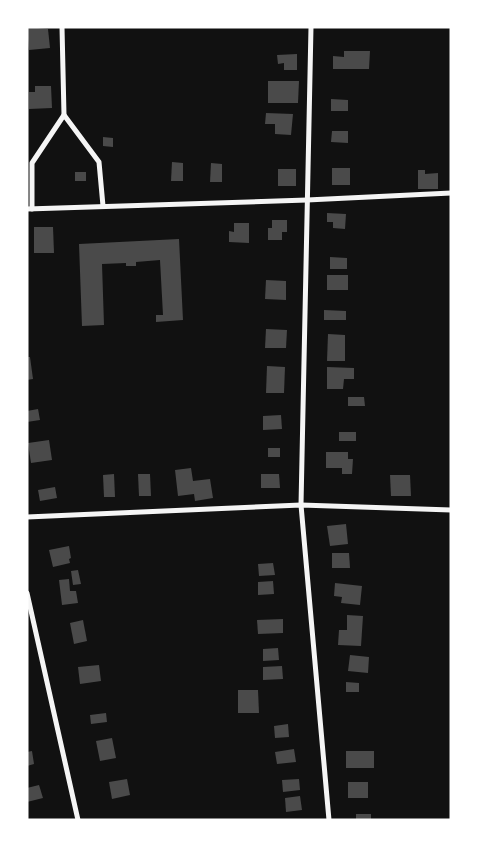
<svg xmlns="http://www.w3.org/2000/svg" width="478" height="847" font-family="'PT Sans',sans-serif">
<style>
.building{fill:#4a4a4a}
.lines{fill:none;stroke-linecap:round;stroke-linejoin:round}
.minor{stroke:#f5f5f5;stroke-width:5}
</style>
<rect width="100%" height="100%" fill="#111"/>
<!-- building -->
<g class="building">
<path d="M27,27L48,29L50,48L29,50Z"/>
<path d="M344,51H370L369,69H333V56L344,57Z"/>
<path d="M297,54V70H284V63L278,64L277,55Z"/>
<path d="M268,81H299L298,103H268Z"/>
<path d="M35,86H51L52,108L29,109V92H35Z"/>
<path d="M331,99L348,100V111H331Z"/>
<path d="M266,113L293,114L291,135L275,134V124H265Z"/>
<path d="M332,131H348V143L331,142Z"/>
<path d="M103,137L113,138V147L103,146Z"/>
<path d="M172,162L183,163V181H171Z"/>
<path d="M211,163L222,164V182H210Z"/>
<rect x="332" y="168" width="18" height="17"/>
<rect x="278" y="169" width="18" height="17"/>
<path d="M418,170H425V174L438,173V189H418Z"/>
<rect x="75" y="172" width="11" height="9"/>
<path d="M327,213L346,214L345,229L333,228V222H327Z"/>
<path d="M272,220H287V232H282V240H268V228H272Z"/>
<path d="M234,223H249V243L229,242V231L234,232Z"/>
<path d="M34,227H53L54,253H34Z"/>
<path d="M179,239L183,320L156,322V315H163L160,260L136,262V266H126V263L102,264L104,325L82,326L79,244Z"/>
<path d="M330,257L347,258V269H330Z"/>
<rect x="327" y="275" width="21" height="15"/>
<path d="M266,280L286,281V300L265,299Z"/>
<path d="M324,310L346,311V320H324Z"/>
<path d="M266,329L287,330L286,348H265Z"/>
<path d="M328,334L345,335V361H327Z"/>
<path d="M27,357H30L33,379L27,380Z"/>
<path d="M267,366L285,367L284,393H266Z"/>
<path d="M327,367L354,368V379H344L343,389H327Z"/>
<path d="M348,397H364L365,406H348Z"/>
<path d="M38,409L40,420L27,422V411Z"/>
<path d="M281,415L282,429L263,430V416Z"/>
<rect x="339" y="432" width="17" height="9"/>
<path d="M49,440L52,460L31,463L28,443Z"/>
<rect x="268" y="448" width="12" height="9"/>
<path d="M326,452H348V459H353L352,474H342V468H326Z"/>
<path d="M191,468L193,481L210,479L213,498L195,501L194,494L178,496L175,470Z"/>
<path d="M114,474L115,497H104L103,475Z"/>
<path d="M138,474H150L151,496H139Z"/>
<path d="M261,474H279L280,488H261Z"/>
<path d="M390,475H410L411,496H391Z"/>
<path d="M55,487L57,498L40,501L38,490Z"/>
<path d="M346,524L348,544L330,546L327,526Z"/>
<path d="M69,546L71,558L69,559L70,563L53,567L49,550Z"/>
<path d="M332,553H349L350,568H332Z"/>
<path d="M273,563L275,575L259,576L258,564Z"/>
<path d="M78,570L81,584L73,585L71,571Z"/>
<path d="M69,579L70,591H76L78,603L62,605L59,580Z"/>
<path d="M273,581L274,594L258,595V582Z"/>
<path d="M335,583L362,586L360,605L341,603L342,597L334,596Z"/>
<path d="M347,615L363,616L361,646L338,645L339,630H347Z"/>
<path d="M283,619V633L258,634L257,620Z"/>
<path d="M83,620L87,641L74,644L70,623Z"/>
<path d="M278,648L279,660L263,661V649Z"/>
<path d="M350,655L369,657L368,673L348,671Z"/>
<path d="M99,665L101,681L80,684L78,667Z"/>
<path d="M282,666L283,679L263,680V667Z"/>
<path d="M346,682L359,683V692H346Z"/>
<path d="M238,690H258L259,713H238Z"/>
<path d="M106,713L107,722L91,724L90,715Z"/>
<path d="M288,724L289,737L275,738L274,726Z"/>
<path d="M112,738L116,758L100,761L96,741Z"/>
<path d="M294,749L296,762L277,764L275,752Z"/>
<path d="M32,751L34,764L27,766V752Z"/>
<rect x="346" y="751" width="28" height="17"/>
<path d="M127,779L130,795L112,799L109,782Z"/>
<path d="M299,779L300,790L283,792L282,780Z"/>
<rect x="348" y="782" width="20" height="16"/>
<path d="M39,785L43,798L27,802V788Z"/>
<path d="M300,796L302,810L286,812L285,798Z"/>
<rect x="356" y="814" width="15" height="6"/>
</g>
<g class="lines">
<!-- minor -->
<g class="minor">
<path d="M62,27L64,115L99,162L103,206"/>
<path d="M311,27L301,505L329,820"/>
<path d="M27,209L307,200L451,193"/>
<path d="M32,209V163L64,115"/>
<path d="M27,517L301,505L451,510"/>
<path d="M27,593L78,820"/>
</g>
</g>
<!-- border -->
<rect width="478" height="847" fill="none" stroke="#ffffff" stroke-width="57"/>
</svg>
